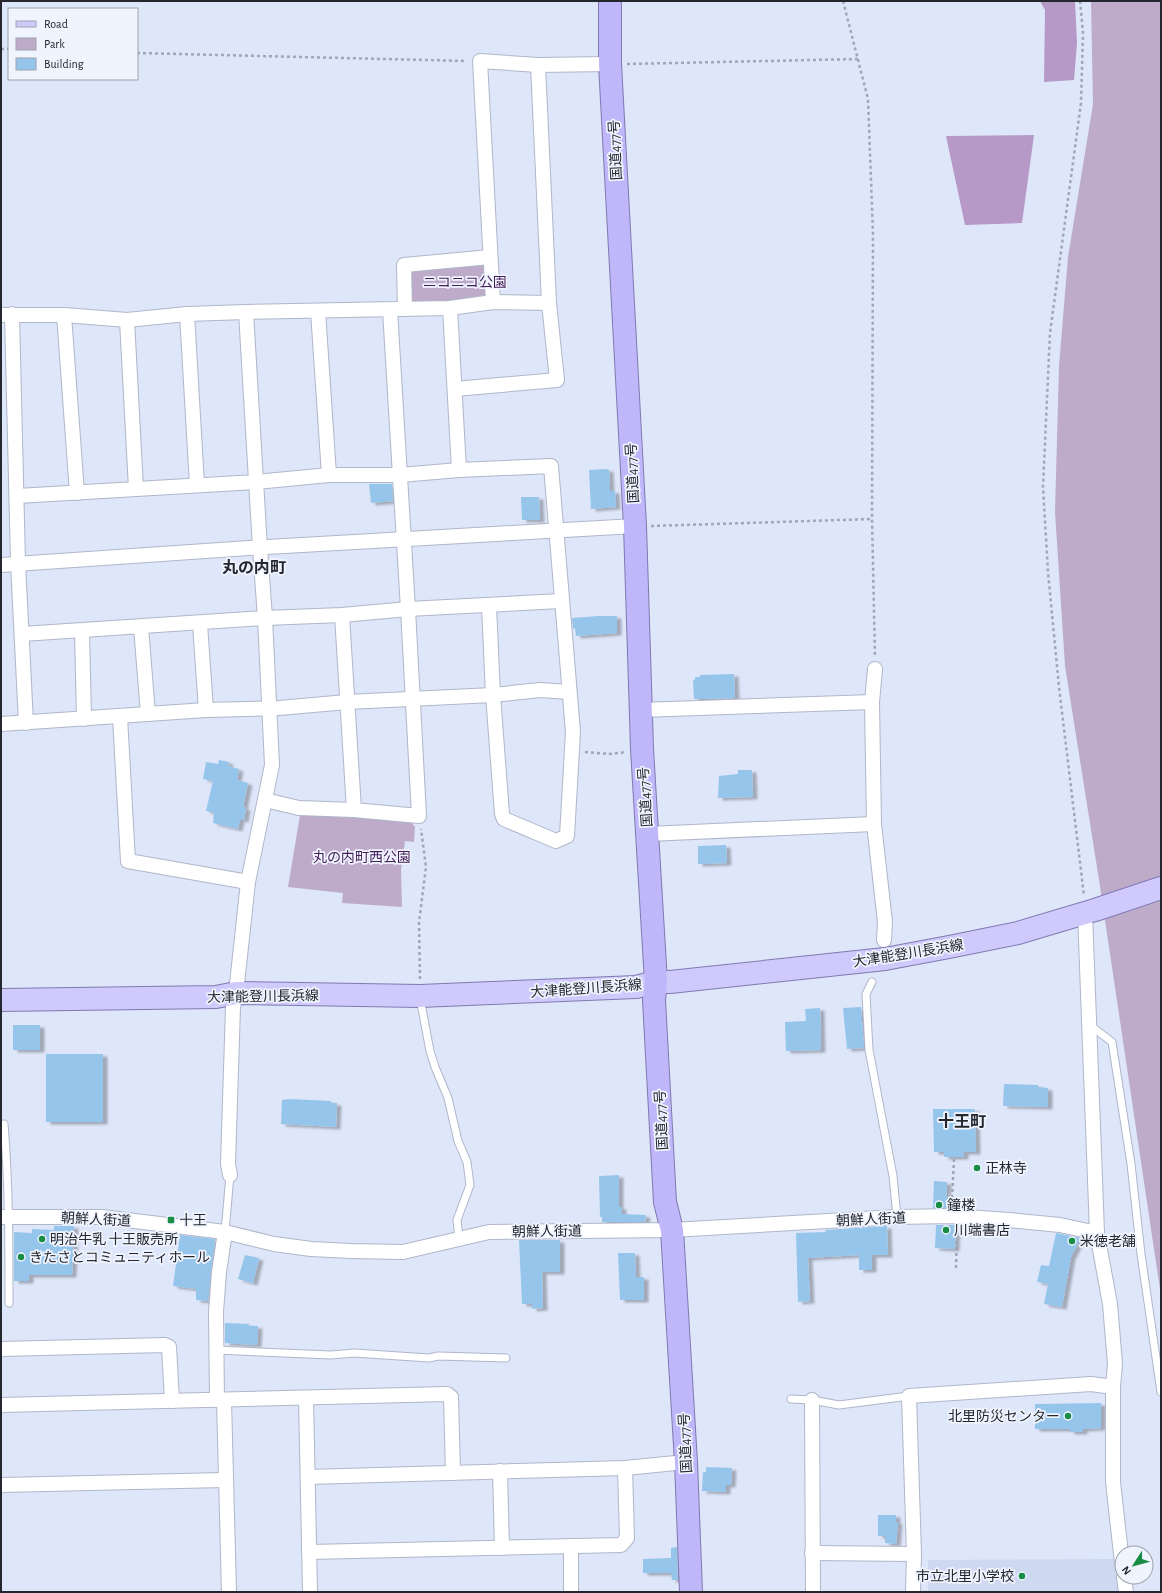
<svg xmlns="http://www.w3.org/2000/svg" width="1162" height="1593" font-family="'Alegreya Sans','Noto Sans JP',sans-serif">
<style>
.built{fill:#ced8f1}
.green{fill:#beabca}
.forest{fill:#b799c8}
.building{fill:#96c5eb;filter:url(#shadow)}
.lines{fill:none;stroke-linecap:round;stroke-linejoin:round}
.service-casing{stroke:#afb7c9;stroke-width:9}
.minor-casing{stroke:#afb7c9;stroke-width:16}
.primary-casing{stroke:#8079b1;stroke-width:24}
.trunk-casing{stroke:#8079b1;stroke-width:24}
.path{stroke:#a0a6b5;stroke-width:2.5;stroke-dasharray:3 3;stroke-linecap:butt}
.service{stroke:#fff;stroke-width:7}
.minor{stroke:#fff;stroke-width:14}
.primary{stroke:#d0c9fb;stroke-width:22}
.trunk{stroke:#c0b7fa;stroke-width:22}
.poi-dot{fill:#198c45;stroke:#eff4ff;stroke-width:1.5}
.labels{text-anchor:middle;stroke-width:3.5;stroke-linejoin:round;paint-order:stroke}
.street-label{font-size:14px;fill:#24272e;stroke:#eff4ff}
.park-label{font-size:14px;fill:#431d56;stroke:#eff4ff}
.poi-label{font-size:14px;fill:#24272e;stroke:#eff4ff;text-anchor:start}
.quarter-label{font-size:16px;font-weight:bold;fill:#24272e;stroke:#eff4ff}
</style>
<defs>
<filter id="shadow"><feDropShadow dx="4.5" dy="2.5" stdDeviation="1" flood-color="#0004"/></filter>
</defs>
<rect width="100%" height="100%" fill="#dee6f9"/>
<!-- built -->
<path class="built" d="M1114,1559L1118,1592H928V1560Z"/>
<!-- green -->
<g class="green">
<path d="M1091,1H1161V1296L1099,880L1065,666L1055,512L1059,366L1068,257L1093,104Z"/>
<path d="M484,262L489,294L484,300L408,304L411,267Z"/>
<path d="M300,815L408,819L415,827L414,842L405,841L401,870L402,907L342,903L343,893L288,887Z"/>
</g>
<!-- forest -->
<g class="forest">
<path d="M1040,1H1075L1077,43L1074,80L1044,82L1045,10Z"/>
<path d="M1034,135L1022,223L965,225L946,136Z"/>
</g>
<!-- building -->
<g class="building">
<path d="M607,469L609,470L610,491H615L616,507L591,509L589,470Z"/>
<path d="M369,484H392L393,501L371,503Z"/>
<path d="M521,497H539L540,520H522Z"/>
<path d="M598,616H617V633L576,636L575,628L573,629L572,618Z"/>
<path d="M734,674L735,698L694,699L693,680H695V677H700V675Z"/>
<path d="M219,760L229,762L228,766L239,769L237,780L248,783L243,807L246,808L244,820L240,819L238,829L213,823L214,813L206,811L213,781L203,779L206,762L218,764Z"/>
<path d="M738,770H752L753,797L718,798L719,776L738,774Z"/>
<path d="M726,845L727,863L698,864V846Z"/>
<path d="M861,1007L864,1048L847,1049L843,1008Z"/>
<path d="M820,1008L821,1050L786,1051L785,1022L806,1021L805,1009Z"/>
<rect x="13" y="1025" width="27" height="25"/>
<rect x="46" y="1054" width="57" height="68"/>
<path d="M1004,1084L1038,1085V1087L1048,1088V1107L1003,1106Z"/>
<path d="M289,1099L331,1101V1103H337L336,1127L281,1124L282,1100Z"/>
<path d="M933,1109H975L976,1152H964V1157H944V1152H934Z"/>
<path d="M619,1175V1207H622V1214L646,1215L645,1222H602V1217H600L599,1176Z"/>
<path d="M934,1181L947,1182L946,1197L958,1198V1208H933Z"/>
<path d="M936,1225H956L955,1249L935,1248Z"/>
<path d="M54,1226H74L72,1275H29V1281H14V1232L32,1233V1229L54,1230Z"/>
<path d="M887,1226L888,1255H872V1270H859V1255L808,1258L810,1301L798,1302L796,1233L826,1232L825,1230Z"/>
<path d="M1056,1233L1081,1238L1071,1257L1062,1307L1044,1304L1048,1284L1037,1282L1041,1265L1049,1266Z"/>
<path d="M180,1235L215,1239L211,1271L208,1301L196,1300V1289L173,1286Z"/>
<path d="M519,1240H560V1272H542L543,1308L532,1309V1304H522Z"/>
<path d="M618,1253H635L636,1277H644V1300H620Z"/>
<path d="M245,1255L259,1258L253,1283L238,1279Z"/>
<path d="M225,1323L249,1324V1326H258L257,1345L225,1343Z"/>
<path d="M1101,1403V1428L1083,1429V1432H1070V1429H1035V1404Z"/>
<path d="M706,1467L732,1468L731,1485H726V1492L702,1491L703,1472H706Z"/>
<path d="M878,1515H896V1522H898L896,1544L885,1543V1536H878Z"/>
<path d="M677,1547L678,1580H672L671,1573H643V1559L671,1558V1548Z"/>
</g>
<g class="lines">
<!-- service casing -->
<g class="service-casing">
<g id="service">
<path d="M872,982L866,994L869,1050L893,1176L897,1217"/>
<path d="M420,998L430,1051L435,1067L448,1098L458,1141L467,1162L470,1185L457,1220L459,1238"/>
<path d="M1091,1026L1112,1042L1131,1164L1141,1254L1161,1392"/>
<path d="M4,1124C9,1184 9,1243 9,1303"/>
<path d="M225,1232L230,1175"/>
<path d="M216,1350L331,1355L354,1353L429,1358L438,1356L506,1358"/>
<path d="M791,1399L812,1400L839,1405L909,1396"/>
</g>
</g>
<!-- minor casing -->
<g class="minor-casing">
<g id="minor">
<path d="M493,302L480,61L538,65L610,64"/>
<path d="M450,308L459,470"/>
<path d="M405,309L404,265L490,257"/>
<path d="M318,311L329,475"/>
<path d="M12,314L18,563L26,723"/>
<path d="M187,314L197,485"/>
<path d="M1,315H64L127,320L187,314L246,312L450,308L493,302L549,303"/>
<path d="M64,315L77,493"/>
<path d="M127,320L136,489"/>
<path d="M455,389L557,380L549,303L538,65"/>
<path d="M17,496L256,482L329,475H400L459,470L551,466L573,732L567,836L556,841L504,819L502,814L493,695L489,606"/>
<path d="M1,565L249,548L635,526"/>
<path d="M342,615L354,810"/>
<path d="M200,624L206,710"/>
<path d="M141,627L148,714"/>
<path d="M82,631L84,719"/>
<path d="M22,634L265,618L342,615L408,609L561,601"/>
<path d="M875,669L872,702L874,824L885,922L884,940"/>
<path d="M641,710L872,702"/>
<path d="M120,717L128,861L248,882"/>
<path d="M1,724L206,710L279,708L347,702L493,695L540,690L569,692"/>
<path d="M265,800L299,808L354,810L419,816L408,609L390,310"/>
<path d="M648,834L874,824"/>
<path d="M1085,913L1097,1233L1110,1304L1115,1364L1113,1387"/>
<path d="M230,1175L228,1164L233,1007L236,993L248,882L272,765L265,618L260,548L246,312"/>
<path d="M1,1217H102L225,1232L274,1244L311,1249L351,1251L403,1252L489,1232L672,1230L897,1217L951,1216L1009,1220L1060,1225L1097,1233"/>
<path d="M1,1349L165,1345L169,1347L172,1401"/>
<path d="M306,1398L310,1592"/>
<path d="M217,1400L216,1312L219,1272L225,1232"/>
<path d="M224,1400L229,1592"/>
<path d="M812,1400L813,1592"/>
<path d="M1,1405L447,1394L451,1397L453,1473"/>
<path d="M500,1471L502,1548"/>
<path d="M308,1477L625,1468L686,1462"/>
<path d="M1,1485L225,1480"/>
<path d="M571,1546V1592"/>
<path d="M309,1552L621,1545L627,1538L625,1468"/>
<path d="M812,1553L914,1554"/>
<path d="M1124,1577L1126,1592"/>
<path d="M913,1592L914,1554L909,1396L1091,1384L1113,1387V1482L1122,1563"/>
</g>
</g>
<!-- primary casing -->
<g class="primary-casing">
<path id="primary" d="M1,1000L216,997L236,993L420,996L636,987L656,982H670L885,959L949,947L1018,933L1095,910L1161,888"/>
</g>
<!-- trunk casing -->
<g class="trunk-casing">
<path id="trunk" d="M610,1V64L635,526L642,749L656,982L654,1000L665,1202L672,1230L686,1462L691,1592"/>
</g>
<!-- path -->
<g class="path">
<path d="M843,1L868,99L873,234L872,519L875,657"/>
<path d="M1080,1L1083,33L1081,103L1050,333L1043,487L1048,572L1059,687L1084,896"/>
<path d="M1,49H9"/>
<path d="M137,53L467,61"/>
<path d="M627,64L859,59"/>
<path d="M651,526L872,519"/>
<path d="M585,752L611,754L626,752"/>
<path d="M420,979L419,922L426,867L421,829"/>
<path d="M952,1198L954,1159"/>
<path d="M956,1268L957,1228"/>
</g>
<!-- service -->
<use href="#service" class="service"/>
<!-- minor -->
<use href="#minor" class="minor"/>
<!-- primary -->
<use href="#primary" class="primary"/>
<!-- trunk -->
<use href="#trunk" class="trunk"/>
</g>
<!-- markers -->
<g class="poi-dot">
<circle cx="977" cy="1168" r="4"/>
<circle cx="939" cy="1205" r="4"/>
<rect x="167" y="1216" width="8" height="8" rx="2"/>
<circle cx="946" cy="1230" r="4"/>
<circle cx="42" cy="1239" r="4"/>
<circle cx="1072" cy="1241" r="4"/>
<circle cx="21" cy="1257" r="4"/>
<circle cx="1068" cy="1416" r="4"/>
<circle cx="1022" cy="1576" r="4"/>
</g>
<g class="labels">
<!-- street labels -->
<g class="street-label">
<text transform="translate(615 150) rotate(-93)" y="5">国道477号</text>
<text transform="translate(632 473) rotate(-93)" y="5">国道477号</text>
<text transform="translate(645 797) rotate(-94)" y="5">国道477号</text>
<text transform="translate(908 953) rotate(-9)" y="5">大津能登川長浜線</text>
<text transform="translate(586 988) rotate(-4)" y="5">大津能登川長浜線</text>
<text transform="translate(263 996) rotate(-1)" y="5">大津能登川長浜線</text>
<text transform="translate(661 1120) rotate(-93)" y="5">国道477号</text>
<text transform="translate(96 1219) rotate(3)" y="5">朝鮮人街道</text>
<text transform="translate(871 1219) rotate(-3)" y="5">朝鮮人街道</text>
<text transform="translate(547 1231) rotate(-1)" y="5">朝鮮人街道</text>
<text transform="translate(685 1443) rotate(-93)" y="5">国道477号</text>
</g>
<!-- park labels -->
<g class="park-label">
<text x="465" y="287">ニコニコ公園</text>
<text x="362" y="862">丸の内町西公園</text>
</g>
<!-- poi labels -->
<g class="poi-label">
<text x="985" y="1173">正林寺</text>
<text x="947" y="1210">鐘楼</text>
<text x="179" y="1225">十王</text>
<text x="954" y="1235">川端書店</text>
<text x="50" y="1244">明治牛乳 十王販売所</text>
<text x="1080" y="1246">米徳老舗</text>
<text x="29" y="1262">きたさとコミュニティホール</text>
<text x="1060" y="1421" text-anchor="end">北里防災センター</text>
<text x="1014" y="1581" text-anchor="end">市立北里小学校</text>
</g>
<!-- quarter labels -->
<g class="quarter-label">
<text x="254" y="573">丸の内町</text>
<text x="962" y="1127">十王町</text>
</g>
</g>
<!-- border -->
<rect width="1162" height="1593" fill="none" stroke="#24272e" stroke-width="4"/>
<!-- legend -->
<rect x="8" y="8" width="130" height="72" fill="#eff4ff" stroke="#9ea2ab"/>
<rect x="16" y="21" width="20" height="6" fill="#d0c9fb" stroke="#9ea2ab"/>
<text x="44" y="28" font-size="12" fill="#24272e">Road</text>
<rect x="16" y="38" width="20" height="12" fill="#beabca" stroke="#9ea2ab"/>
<text x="44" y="48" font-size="12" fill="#24272e">Park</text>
<rect x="16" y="58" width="20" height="12" fill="#96c5eb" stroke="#9ea2ab"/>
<text x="44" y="68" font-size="12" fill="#24272e">Building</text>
<!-- north arrow -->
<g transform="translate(1134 1565) rotate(234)"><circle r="19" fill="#eff4ff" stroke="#9ea2ab"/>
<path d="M0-3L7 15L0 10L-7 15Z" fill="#198c45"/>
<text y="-6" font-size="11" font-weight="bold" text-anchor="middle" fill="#24272e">N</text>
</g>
</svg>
